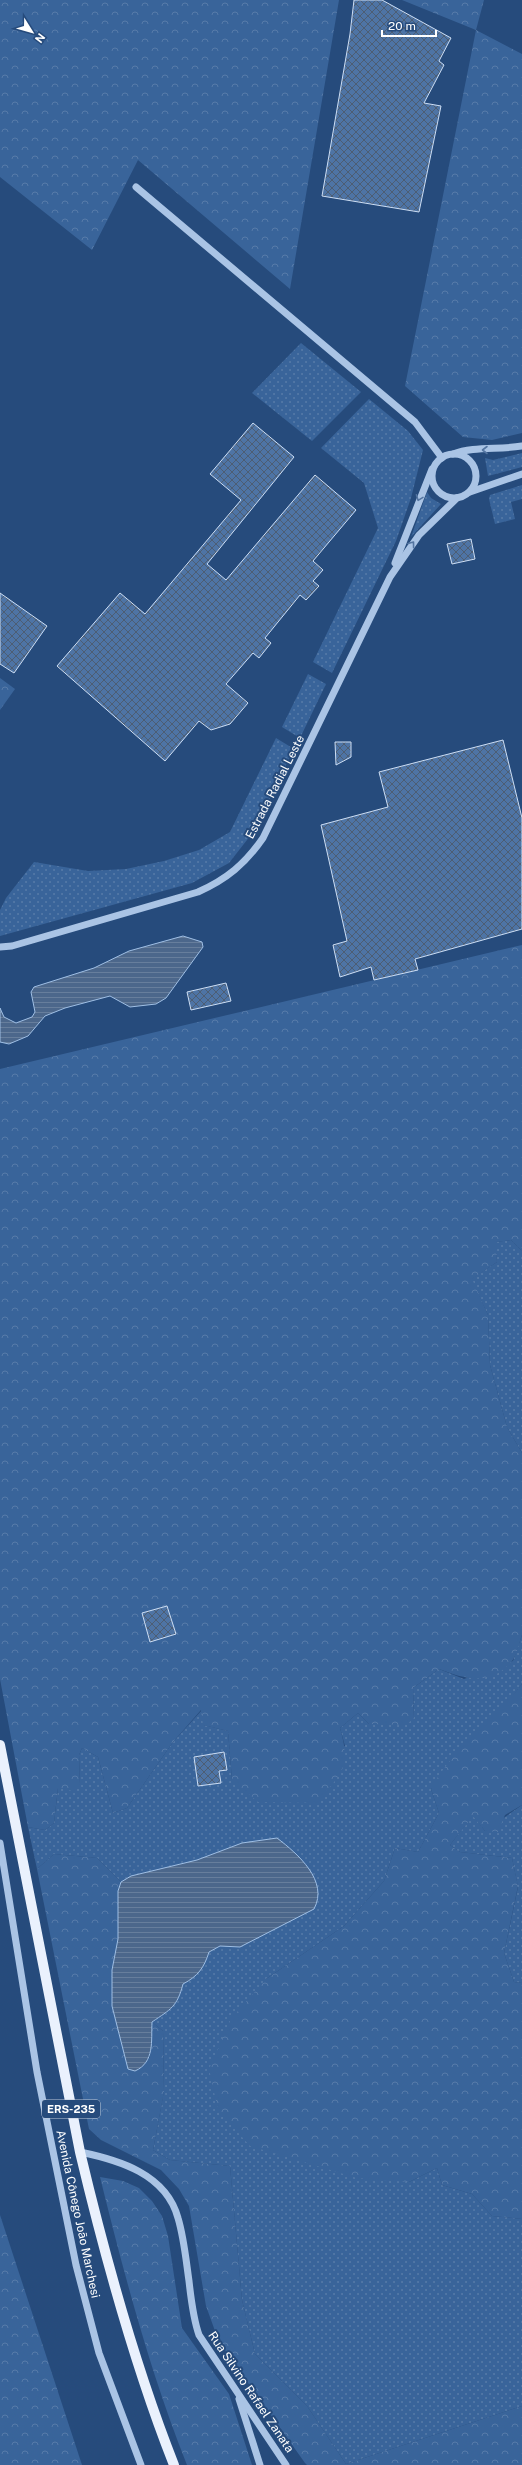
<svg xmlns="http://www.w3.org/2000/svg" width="522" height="2465" font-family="'Public Sans',sans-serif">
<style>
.grass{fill:url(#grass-dots)}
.forest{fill:url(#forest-crowns)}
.water{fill:url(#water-rules);stroke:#9fbfe5}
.building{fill:url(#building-cross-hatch);stroke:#cddef4}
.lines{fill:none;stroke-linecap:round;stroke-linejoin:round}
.minor{stroke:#aac4e5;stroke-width:7}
.major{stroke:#eaf1fd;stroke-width:10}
.oneway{stroke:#5475a1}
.labels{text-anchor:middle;stroke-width:4;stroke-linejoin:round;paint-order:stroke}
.shield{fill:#264b7c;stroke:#bec9d8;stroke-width:1}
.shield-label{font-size:11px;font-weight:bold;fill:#fff}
.street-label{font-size:12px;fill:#fff;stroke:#264b7c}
</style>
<defs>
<pattern id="grass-dots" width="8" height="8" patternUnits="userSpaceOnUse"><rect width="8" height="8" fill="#39649a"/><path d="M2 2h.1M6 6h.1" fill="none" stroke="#577ba9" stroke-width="1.8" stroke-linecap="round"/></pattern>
<pattern id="forest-crowns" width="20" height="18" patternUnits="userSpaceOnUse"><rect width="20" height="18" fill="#39649a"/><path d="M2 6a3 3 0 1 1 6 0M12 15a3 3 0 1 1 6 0" fill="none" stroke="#577ba9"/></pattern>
<pattern id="water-rules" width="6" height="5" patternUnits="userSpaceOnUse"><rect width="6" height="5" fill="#4c678b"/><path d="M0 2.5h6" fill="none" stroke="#677e9c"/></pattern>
<pattern id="building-cross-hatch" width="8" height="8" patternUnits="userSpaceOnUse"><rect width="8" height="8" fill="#4e74a5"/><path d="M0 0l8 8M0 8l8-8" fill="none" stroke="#4d5e74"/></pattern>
</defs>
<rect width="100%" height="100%" fill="#264b7c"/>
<!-- grass -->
<g class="grass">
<path d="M301,343L361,392L312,441L252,393Z"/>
<path d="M369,399L408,431L423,450L411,498L396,541L332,673L313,662L378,528L364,483L321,448Z"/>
<path d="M522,453V467L488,476L485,458L493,460Z"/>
<path d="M522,485V499L511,502L515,519L495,524L489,499L490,495Z"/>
<path d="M427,492L431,498L441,504L411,537Z"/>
<path d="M308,674L326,684L300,738L282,727Z"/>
<path d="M276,738L294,749L254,831L229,863L192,883L0,936V910L6,898L34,862L88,871L126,869L164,861L199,850L230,832Z"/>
<path d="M511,1240L522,1251V1453L507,1427L490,1365L488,1315L471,1279L497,1262L495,1242Z"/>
<path d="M522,1635V1684L506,1705L431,1789L439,1813L418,1852L395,1848L384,1881L344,1926L266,1979L409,2182L437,2168L442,2185L472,2194L492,2216L522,2219V2406L346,2464L307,2406L255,2354L242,2300L230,2166L170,2160L153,2150L164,2091L163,2031L152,2022C171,2010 177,2006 183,1984C198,1976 204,1968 209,1952L220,1946L240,1947L242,1843L197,1860L131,1876L121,1882L97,1858L54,1854L37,1869L28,1827L45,1830L54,1823L58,1788L80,1784L79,1755L82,1748L98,1757L113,1813L127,1808L173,1742L202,1710L204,1725L228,1731L232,1780L345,1746L340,1728L358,1713L369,1724L414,1718L413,1688L439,1669L464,1679L513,1661Z"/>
<path d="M522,1805V1983L514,1982L504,1953L518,1887L512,1858L460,1852L450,1845L473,1815L485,1831Z"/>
</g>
<!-- forest -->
<g class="forest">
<path d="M0,0H339L290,289L138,160L92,250L0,177Z"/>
<path d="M402,0H484L476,30L522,54V433L492,440L463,437L405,386L476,30Z"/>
<path d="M0,678L15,689L0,710Z"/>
<path d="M522,945V1251L511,1240L496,1242L497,1262L472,1279L488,1315L490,1365L507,1427L522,1453V1635C519,1643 517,1655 512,1661C491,1687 465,1679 439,1669L413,1688L414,1718L406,1725L369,1724L358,1713L340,1728C352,1770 341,1772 317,1803L258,1802L232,1780L228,1731L203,1725L201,1710L173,1742L127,1808L113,1813L98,1757L82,1748L79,1755L80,1784L73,1791L58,1788L54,1823L45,1830L28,1827L0,1679V1069Z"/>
<path d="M522,1684V1805L505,1815L498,1832L485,1831L473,1816L450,1845L460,1852L512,1858L518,1886L504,1953L514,1982L522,1983V2219L492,2216L472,2194L442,2185L437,2168L409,2182L357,2178L250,2146L218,2110L209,2069L231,2019L266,1979L344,1926L384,1881L395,1848L418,1852L439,1813L431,1789C449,1753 496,1718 522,1684Z"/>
<path d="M54,1854L97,1858L121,1882L118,1891V1939L112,1970V2006L128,2068L135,2071L150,2057L152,2022L163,2031L164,2092L153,2150L170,2160L230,2166L242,2300L255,2354L307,2406L346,2464L522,2406V2465H307L305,2463L219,2342L206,2306L189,2206L179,2189L161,2170L101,2140L89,2129L37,1869Z"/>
<path d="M100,2177L123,2181L139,2188L152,2201L162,2216L168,2236L182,2328L229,2394L252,2465H187C150,2372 124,2274 100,2177Z"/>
<path d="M0,2215L82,2465H0Z"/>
</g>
<!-- water -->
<g class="water">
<path d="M183,936L202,942L203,947L166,998L156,1004L130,1007L110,996L65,1008L45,1016L28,1036L9,1044L0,1042V1008L4,1017L16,1023L32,1017L35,1012L31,992L34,987L94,968L129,951Z"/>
<path d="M277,1838C298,1854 329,1881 314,1909L240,1947L220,1946L209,1952C204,1968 198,1976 183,1984C177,2007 171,2009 152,2022C151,2041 155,2062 135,2071L128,2069L112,2006V1970L118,1939V1891L121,1882L131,1876L197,1860L242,1843Z"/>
</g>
<!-- building -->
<g class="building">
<path d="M354,0H382L451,38L439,61L444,65L424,103L441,106L419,212L322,196L350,34Z"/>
<path d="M253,423L294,457L207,564L226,580L315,475L356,510L313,561L323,570L313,581L319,586L306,600L300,595L265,638L271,643L259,658L253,653L226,684L248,703L230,724L211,730L199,721L165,761L57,666L120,593L145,614L241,500L210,474Z"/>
<path d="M471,539L475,559L452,564L447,544Z"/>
<path d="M0,593L47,626L14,673L0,664Z"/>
<path d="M503,740L522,818V929L415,959L418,970L374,980L371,967L340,977L333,945L347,941L321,825L388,807L379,772Z"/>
<path d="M335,742H351V757L336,765Z"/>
<path d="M226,983L231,1001L191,1010L187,992Z"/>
<path d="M167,1606L176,1634L150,1642L142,1613Z"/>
<path d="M224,1752L227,1770L219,1771L221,1783L198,1786L194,1757Z"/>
</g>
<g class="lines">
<!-- minor -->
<g class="minor">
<path d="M136,187L415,422L442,458"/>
<path d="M453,454C474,446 499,450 522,446"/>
<circle cx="454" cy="476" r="22"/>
<path d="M470,492L522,474"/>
<path d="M395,563L432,469"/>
<path d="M0,947L12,946L198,892C227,879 245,864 263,838L390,577L419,535L457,498"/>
<path d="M0,1843L37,2072L76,2265L99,2353L141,2465"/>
<path d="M80,2152C119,2160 166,2174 178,2218C184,2238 186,2260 189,2281C191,2299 193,2318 199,2335L286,2465"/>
<path d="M239,2399L260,2465"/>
</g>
<!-- major -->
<path class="major" d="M0,1745L80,2152C105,2257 134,2364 174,2465"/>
</g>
<!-- one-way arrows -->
<defs><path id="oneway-chevron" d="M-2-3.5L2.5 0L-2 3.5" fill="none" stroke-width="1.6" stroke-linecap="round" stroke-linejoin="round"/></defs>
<g class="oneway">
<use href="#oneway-chevron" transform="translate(485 450) rotate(180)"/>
<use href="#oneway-chevron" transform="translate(419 498) rotate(111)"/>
<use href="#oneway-chevron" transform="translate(412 544) rotate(-53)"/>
</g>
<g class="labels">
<!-- shield labels -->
<rect class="shield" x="42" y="2100" width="58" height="18" rx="3"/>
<g class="shield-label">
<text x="71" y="2113">ERS-235</text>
</g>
<!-- street labels -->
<g class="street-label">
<text transform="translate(275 787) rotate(-63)" y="4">Estrada Radial Leste</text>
<text transform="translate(78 2214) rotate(78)" y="4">Avenida Cônego João Marchesi</text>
<text transform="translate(251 2392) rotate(56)" y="4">Rua Silvino Rafael Zanata</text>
</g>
</g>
<!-- north arrow -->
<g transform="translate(32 32) rotate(127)" stroke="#264b7c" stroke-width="3" paint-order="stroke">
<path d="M0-3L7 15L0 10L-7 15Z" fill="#ffffff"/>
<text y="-6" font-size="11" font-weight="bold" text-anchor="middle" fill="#ffffff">N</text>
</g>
<!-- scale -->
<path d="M382 30v6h54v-6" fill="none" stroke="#ffffff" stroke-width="2"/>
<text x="388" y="30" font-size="12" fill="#ffffff" stroke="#264b7c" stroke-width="3" paint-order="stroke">20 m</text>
</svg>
